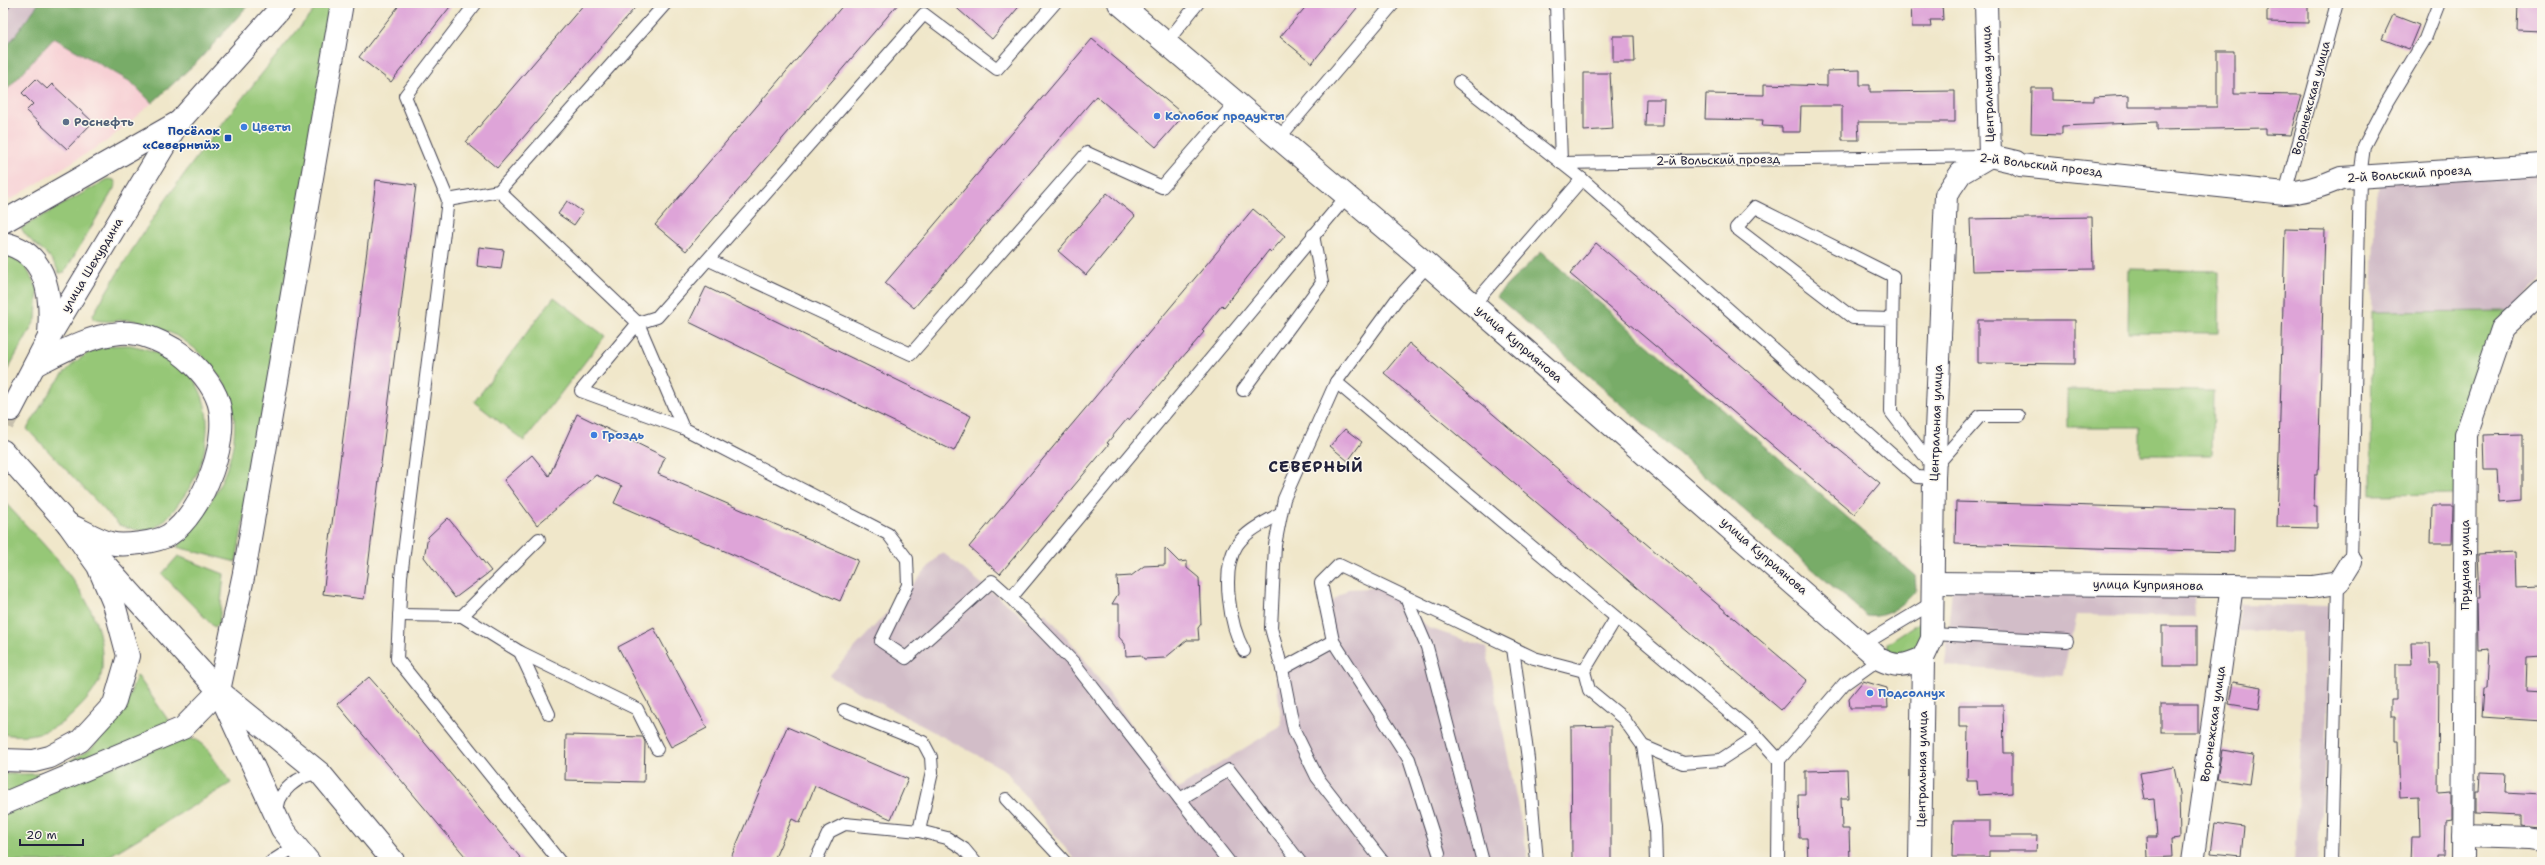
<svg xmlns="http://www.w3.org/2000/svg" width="2545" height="865" font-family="'Shantell Sans',sans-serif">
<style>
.built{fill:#f7cfd4}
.industrial{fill:#d2bdc8}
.green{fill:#96c777;stroke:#5c7459}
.forest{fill:#78ac68;stroke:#4d6752}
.building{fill:#dea4d8}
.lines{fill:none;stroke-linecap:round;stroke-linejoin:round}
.primary-tunnel{stroke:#c7c0ad;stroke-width:22;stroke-dasharray:22 11;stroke-linecap:butt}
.lane-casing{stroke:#414050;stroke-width:14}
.street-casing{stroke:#414050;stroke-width:24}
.secondary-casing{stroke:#414050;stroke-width:24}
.primary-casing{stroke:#414050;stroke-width:24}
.lane{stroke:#fff;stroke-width:12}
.street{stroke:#fff;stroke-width:22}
.secondary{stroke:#fff;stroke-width:22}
.primary{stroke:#fff;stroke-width:22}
.rail-casing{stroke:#22223b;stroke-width:4.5}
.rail{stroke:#fbf7ec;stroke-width:3;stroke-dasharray:9;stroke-linecap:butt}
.shop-dot{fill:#3f7fe0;stroke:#fbf7ec;stroke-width:1.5}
.service-dot{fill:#5c6f8a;stroke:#fbf7ec;stroke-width:1.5}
.transit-dot{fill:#1a4fb4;stroke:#fbf7ec;stroke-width:1.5}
.labels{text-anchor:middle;stroke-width:3;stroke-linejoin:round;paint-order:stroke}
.street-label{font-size:12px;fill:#22223b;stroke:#fbf7ec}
.shop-label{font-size:12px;font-weight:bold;fill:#366cbe;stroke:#fbf7ec;text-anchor:start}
.service-label{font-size:12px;font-weight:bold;fill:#4e5e75;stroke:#fbf7ec;text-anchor:start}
.transit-label{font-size:12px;font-weight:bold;fill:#164399;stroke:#fbf7ec;text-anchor:end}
.district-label{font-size:16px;font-weight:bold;letter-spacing:1px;fill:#22223b;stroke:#fbf7ec}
</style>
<rect width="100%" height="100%" fill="#fbf7ec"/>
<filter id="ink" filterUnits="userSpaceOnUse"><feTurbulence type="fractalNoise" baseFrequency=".025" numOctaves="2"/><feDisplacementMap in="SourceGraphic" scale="8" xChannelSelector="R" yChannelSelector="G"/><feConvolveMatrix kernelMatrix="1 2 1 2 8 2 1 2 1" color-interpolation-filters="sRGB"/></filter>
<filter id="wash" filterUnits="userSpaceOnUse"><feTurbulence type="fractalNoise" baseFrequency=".012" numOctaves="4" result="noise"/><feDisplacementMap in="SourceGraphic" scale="16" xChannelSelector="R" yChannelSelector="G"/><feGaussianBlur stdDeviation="0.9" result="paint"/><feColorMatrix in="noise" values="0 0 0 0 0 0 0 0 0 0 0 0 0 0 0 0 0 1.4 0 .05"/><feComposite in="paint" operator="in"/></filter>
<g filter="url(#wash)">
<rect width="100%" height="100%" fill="#f0e7ca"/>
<!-- built -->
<path class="built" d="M54,38L131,82L152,103L107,141L10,200L3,192V94Z"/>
<!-- industrial -->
<g class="industrial">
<path d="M3,3H39L3,52Z"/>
<path d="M2542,176V280L2511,311L2372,312L2375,197L2380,185L2389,181Z"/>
<path d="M942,552L1032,624L1045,613L1077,649L1178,789L1282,725L1275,669L1327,640L1319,612L1348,589L1393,587L1428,628L1486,647L1529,862H1076L1005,770L829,676Z"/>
<path d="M1952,588L2194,595L2195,617L2076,615L2063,675L1945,666Z"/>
<path d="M2239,604L2329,606L2328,719L2317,862H2294L2302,717V632L2238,631Z"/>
</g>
<!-- green -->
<g class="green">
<path d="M320,3H336L236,562L177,547C213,506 250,447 228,391C226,384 219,377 215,371C203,354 186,339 166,331C156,327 143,322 132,320C119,319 105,324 93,319V315C156,202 237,103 320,3Z"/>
<path d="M108,179L114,180L116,185L64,273H59C52,252 31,246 21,228Z"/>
<path d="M3,253L24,264L38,289L36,319L3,378Z"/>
<path d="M2129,269L2219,271L2218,333L2128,332Z"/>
<path d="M554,297L605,336L524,441L474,402Z"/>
<path d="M2511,311L2457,494L2371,495L2372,312Z"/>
<path d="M130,345C144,348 158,352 171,359C221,388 213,456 184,496C175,508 166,523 152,529C142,533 129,528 119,525L27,429C46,399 67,354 106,347C114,345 122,345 130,345Z"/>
<path d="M2067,390L2213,391L2212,455H2140V427H2067Z"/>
<path d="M3,500C41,544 100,593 102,654C102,662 103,671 100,678C96,690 85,702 77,710C57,731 32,739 3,734Z"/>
<path d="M178,556L224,574L219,624L214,627L162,574Z"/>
<path d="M1927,617L1922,646L1901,661L1888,651L1887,643Z"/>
<path d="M137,675L173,727L3,796V774H35L54,770L91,749L124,710Z"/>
<path d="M183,738L196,739L205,746L231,783L99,862H3V811Z"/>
</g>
<!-- forest -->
<g class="forest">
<path d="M39,3H250L200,59L152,103L131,82L54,38L3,94V52Z"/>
<path d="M1541,252L1915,576L1916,590C1905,604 1886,619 1867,616L1496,296Z"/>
</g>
<g id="blocks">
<!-- building -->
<g class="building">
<path d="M401,3H453L391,82L359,57Z"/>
<path d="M585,3H639L497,168L466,142Z"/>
<path d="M845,3H899L686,251L655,225Z"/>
<path d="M951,3H1022L992,39Z"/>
<path d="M1309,3H1361L1312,63L1280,37Z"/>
<path d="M1911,3H1942L1943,20H1930L1931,27H1912Z"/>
<path d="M2267,3H2308V23L2267,22Z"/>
<path d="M2518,3H2542L2541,31L2517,30Z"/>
<path d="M2393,15L2419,25L2409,49L2382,39Z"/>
<path d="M1613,36H1634L1635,62H1613Z"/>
<path d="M1092,39L1184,115L1156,147L1096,96L914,308L885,283Z"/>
<path d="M2217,51H2234V94L2302,95L2291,135L2266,134V128L2157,130V122L2062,126V134L2031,133L2032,88H2051V100L2094,101V97L2129,95V107H2217Z"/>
<path d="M1860,70V85H1870V92L1955,91V122H1858L1859,140H1842V106H1801L1800,132H1782V127L1762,126L1763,120L1705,119L1706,94L1764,95V84L1827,86V71Z"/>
<path d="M1584,73H1610L1613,129L1584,131Z"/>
<path d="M36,79L47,89L52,84L93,122L67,149L26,111L33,104L22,93Z"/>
<path d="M1646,99H1664L1663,126H1645Z"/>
<path d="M376,180L416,185L364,599L323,594Z"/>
<path d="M1107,193L1135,216L1086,275L1058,251Z"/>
<path d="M567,201L583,212L574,225L558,214Z"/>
<path d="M1253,209L1285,236L1271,252L1269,250L1224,307L1222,305L1202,330L1204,332L1129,420L1127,419L1107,443L1109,444L1000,574L969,547Z"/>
<path d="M2092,217L2093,269L1972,271L1970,219Z"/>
<path d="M2285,229L2325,230L2318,475H2315L2314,507H2317V528L2277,527Z"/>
<path d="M1596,243L1784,402L1783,403L1795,414L1880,483L1854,514L1570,274Z"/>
<path d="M479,247L504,250L501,269L477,266Z"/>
<path d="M706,287L971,416L954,451L689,322Z"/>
<path d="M1978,320H2075V364L1978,363Z"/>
<path d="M1409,343L1807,680L1781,710L1384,373Z"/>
<path d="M577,414L665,457L658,474L858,560L840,601L614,503L622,486L596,475L537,525L504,480L532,455L549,476Z"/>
<path d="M1345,429L1362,442L1348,461L1330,446Z"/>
<path d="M2522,434V500L2499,502L2497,470H2484L2483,435Z"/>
<path d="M1956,502L2235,510L2234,552L1955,544Z"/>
<path d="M2432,506H2453L2452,543H2431Z"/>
<path d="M448,518L491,571L455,598L424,557L428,537Z"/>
<path d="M1165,548L1179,562L1187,561V568L1199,578L1201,624L1198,628L1199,640H1187L1165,658L1144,659L1141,655L1126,656L1125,644L1119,637V604H1112L1118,594L1117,577L1131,576L1144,566L1165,565Z"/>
<path d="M2515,552L2516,588L2542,587V656L2527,657L2526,691L2542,692V721L2482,717L2484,689H2487L2489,648L2478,649L2477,598H2480L2478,554Z"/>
<rect x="2162" y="626" width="35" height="40"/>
<path d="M654,628L707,728L671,747L618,647Z"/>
<path d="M2411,643H2430L2431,664H2439L2438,793L2451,792V820L2445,821L2444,857H2437V862H2410L2411,837H2420L2419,797L2400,798L2398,741H2395V716H2391V700H2396V664H2412Z"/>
<path d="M369,677L385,695L524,862H470L337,704Z"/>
<path d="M1863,681L1887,688L1888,708H1850L1849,698Z"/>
<path d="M2233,682L2262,687L2259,709L2229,704Z"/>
<rect x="2161" y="704" width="37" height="28"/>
<path d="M1959,705H2003L2004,753H2012V793L1978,795L1977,781H1967L1968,727H1959Z"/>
<path d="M1611,726V862H1572L1571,727Z"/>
<path d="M787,727L908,779L891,819L815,786L800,823L792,819L773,862H729Z"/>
<path d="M566,735L643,737L645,742L644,782L565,780Z"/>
<path d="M2222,750L2253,755L2249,784L2217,779Z"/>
<path d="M2174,767L2179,793L2180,838L2171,839L2172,857L2148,858L2147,837H2157L2154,798L2145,799L2140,773Z"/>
<path d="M1847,770L1848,798H1841L1842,829H1849L1850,862H1808L1807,838H1799L1798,794H1805V771Z"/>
<path d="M2480,772L2505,773L2504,792L2542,794V827L2522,825V815L2476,813V792H2479Z"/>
<path d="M1953,821H1990V836H2037L2036,851H1989V857H1952Z"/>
<path d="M2215,823L2244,827L2241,856L2211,853Z"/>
</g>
</g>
</g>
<g filter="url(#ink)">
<use href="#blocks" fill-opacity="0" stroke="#414050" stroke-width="1"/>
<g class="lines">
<!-- primary-tunnel -->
<path class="primary-tunnel" d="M3,424L11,410"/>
<!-- lane casing -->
<g class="lane-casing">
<g id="lane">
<path d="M1556,3L1561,163L1985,156"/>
<path d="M1166,43L1198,3"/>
<path d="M1459,82L1582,179"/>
<path d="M1279,138L1394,3"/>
<path d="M499,191L638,323L581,391L683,428L888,534L907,559L908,585L881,641L906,658L992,581L1011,598L1346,197"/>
<path d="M2285,193L2337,3"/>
<path d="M448,200L405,96L476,3"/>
<path d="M709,260L911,354L1087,153L1162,187L1236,102"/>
<path d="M1428,265L1397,299L1336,382L1757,736L1779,760L1844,684L1879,659"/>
<path d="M1474,304L1582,179L1917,477L1934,478"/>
<path d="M1892,319L1853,318L1736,228L1755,207L1893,276L1891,412L1934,468L1980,416H2019"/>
<path d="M1336,382L1284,499L1275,545L1271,628L1282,669L1333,641L1409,759L1439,853"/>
<path d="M1243,390L1322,283L1313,235"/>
<path d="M683,428L638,323L657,317L924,14L997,69L1055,3"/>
<path d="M2351,562L2360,178L2364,146L2387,102L2425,39L2439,3"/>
<path d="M1011,598L1074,663L1229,862"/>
<path d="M1406,598L1427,647L1483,862"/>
<path d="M399,615L462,616L539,539"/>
<path d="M462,616L520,652L549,714"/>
<path d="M1616,618L1584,671L1589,690L1623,718L1643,746L1683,763L1720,760L1757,736"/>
<path d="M1932,634L2067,641"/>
<path d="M1333,641L1321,583L1339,565L1534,658L1584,671"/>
<path d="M1864,644L1932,603"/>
<path d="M1513,648L1528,759L1537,862"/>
<path d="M1244,651C1230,626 1220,571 1237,545C1247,530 1266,522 1281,513"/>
<path d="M520,652L637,709L657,749"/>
<path d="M1282,669L1294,730L1317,777L1383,862"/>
<path d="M844,710L923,742L931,757L932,772L919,831"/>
<path d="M1643,746L1655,827L1656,862"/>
<path d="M1006,799L1065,862"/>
<path d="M1180,799L1229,770L1300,862"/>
<path d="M278,815C274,792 300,774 320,773"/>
<path d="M271,862L296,846"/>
<path d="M560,862L397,659L401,577L448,200L499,191L666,3"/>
<path d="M815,862L829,832L845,824L919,831L947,838L964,849L975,862"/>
<path d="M1778,862L1779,760"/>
<path d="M2331,862L2338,583"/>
</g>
</g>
<!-- street casing -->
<g class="street-casing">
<g id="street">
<path d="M1119,3L1428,265L1879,659C1897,668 1905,666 1923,658"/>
<path d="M1986,3L1990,156"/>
<path d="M1990,156L2016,162L2020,165L2285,193C2306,192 2323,186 2341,178L2542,165"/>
<path d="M1933,583L2312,587L2338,583L2351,562"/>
<path d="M2463,836L2530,838L2542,840"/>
<path d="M1920,862L1923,658L1932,639L1934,478L1946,195L1961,173L1990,156"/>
<path d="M2193,862L2232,586"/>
<path d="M2463,862L2466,435L2502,329L2542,291"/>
</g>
</g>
<!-- secondary casing -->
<g class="secondary-casing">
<g id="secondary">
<path d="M93,551L219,691L320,773L394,862"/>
<path d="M221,696L282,829L309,862"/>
<path d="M3,804L183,728L219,691L244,573L342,3"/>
</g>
</g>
<!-- primary casing -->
<g class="primary-casing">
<g id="primary">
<path d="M3,222L177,123"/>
<path d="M3,243C47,252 52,296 49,334"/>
<path d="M35,365C63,351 89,336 120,333C139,331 158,340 174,349C191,360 208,378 216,396C234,434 203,513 169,535C157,542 123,547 110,543C96,539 82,530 68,524"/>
<path d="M11,410L49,337L178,123L285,3"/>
<path d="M3,451L68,524L98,566L114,604L128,656L114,704L80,741L50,757L34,761L3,760"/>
</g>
</g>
<!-- lane -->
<use href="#lane" class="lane"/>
<!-- street -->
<use href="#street" class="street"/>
<!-- secondary -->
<use href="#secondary" class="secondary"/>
<!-- primary -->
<use href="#primary" class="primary"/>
<!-- rail casing -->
<g class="rail-casing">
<path id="rail" d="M3,12L10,3"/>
</g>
<!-- rail -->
<use href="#rail" class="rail"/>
</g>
</g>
<!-- markers -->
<g class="shop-dot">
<circle cx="1157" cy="116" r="4"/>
<circle cx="244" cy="127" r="4"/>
<circle cx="594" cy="435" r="4"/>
<circle cx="1870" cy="693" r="4"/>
</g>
<circle class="service-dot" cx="66" cy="122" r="4"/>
<rect class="transit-dot" x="224" y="134" width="8" height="8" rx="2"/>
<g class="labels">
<!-- street labels -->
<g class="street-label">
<text transform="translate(1988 84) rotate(-92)" y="4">Центральная улица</text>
<text transform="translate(2311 98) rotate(-75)" y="4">Воронежская улица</text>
<text transform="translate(1718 160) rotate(-1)" y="4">2-й Вольский проезд</text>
<text transform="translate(2041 165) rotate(7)" y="4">2-й Вольский проезд</text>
<text transform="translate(2409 174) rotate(-4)" y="4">2-й Вольский проезд</text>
<text transform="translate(92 265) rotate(-59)" y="4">улица Шехурдина</text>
<text transform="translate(1519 344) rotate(41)" y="4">улица Куприянова</text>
<text transform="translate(1936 423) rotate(-88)" y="4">Центральная улица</text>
<text transform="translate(1764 556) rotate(41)" y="4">улица Куприянова</text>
<text transform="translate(2465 565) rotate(-90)" y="4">Прудная улица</text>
<text transform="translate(2148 585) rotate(1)" y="4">улица Куприянова</text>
<text transform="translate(2213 724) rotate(-82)" y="4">Воронежская улица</text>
<text transform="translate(1922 769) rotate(-89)" y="4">Центральная улица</text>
</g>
<!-- shop labels -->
<g class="shop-label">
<text x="1165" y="120">Колобок продукты</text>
<text x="252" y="131">Цветы</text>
<text x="602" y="439">Гроздь</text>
<text x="1878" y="697">Подсолнух</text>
</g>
<!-- service labels -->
<g class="service-label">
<text x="74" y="126">Роснефть</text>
</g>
<!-- transit labels -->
<g class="transit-label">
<text x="220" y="135">Посёлок<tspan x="220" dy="14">«Северный»</tspan></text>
</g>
<!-- district labels -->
<g class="district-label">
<text x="1316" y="472">СЕВЕРНЫЙ</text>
</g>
</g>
<!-- margin -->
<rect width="2545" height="865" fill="none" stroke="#fbf7ec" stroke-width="16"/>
<!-- scale -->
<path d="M20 839v6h63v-6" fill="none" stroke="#22223b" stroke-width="2"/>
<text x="26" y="839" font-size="12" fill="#22223b" stroke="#fbf7ec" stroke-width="3" paint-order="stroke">20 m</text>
</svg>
